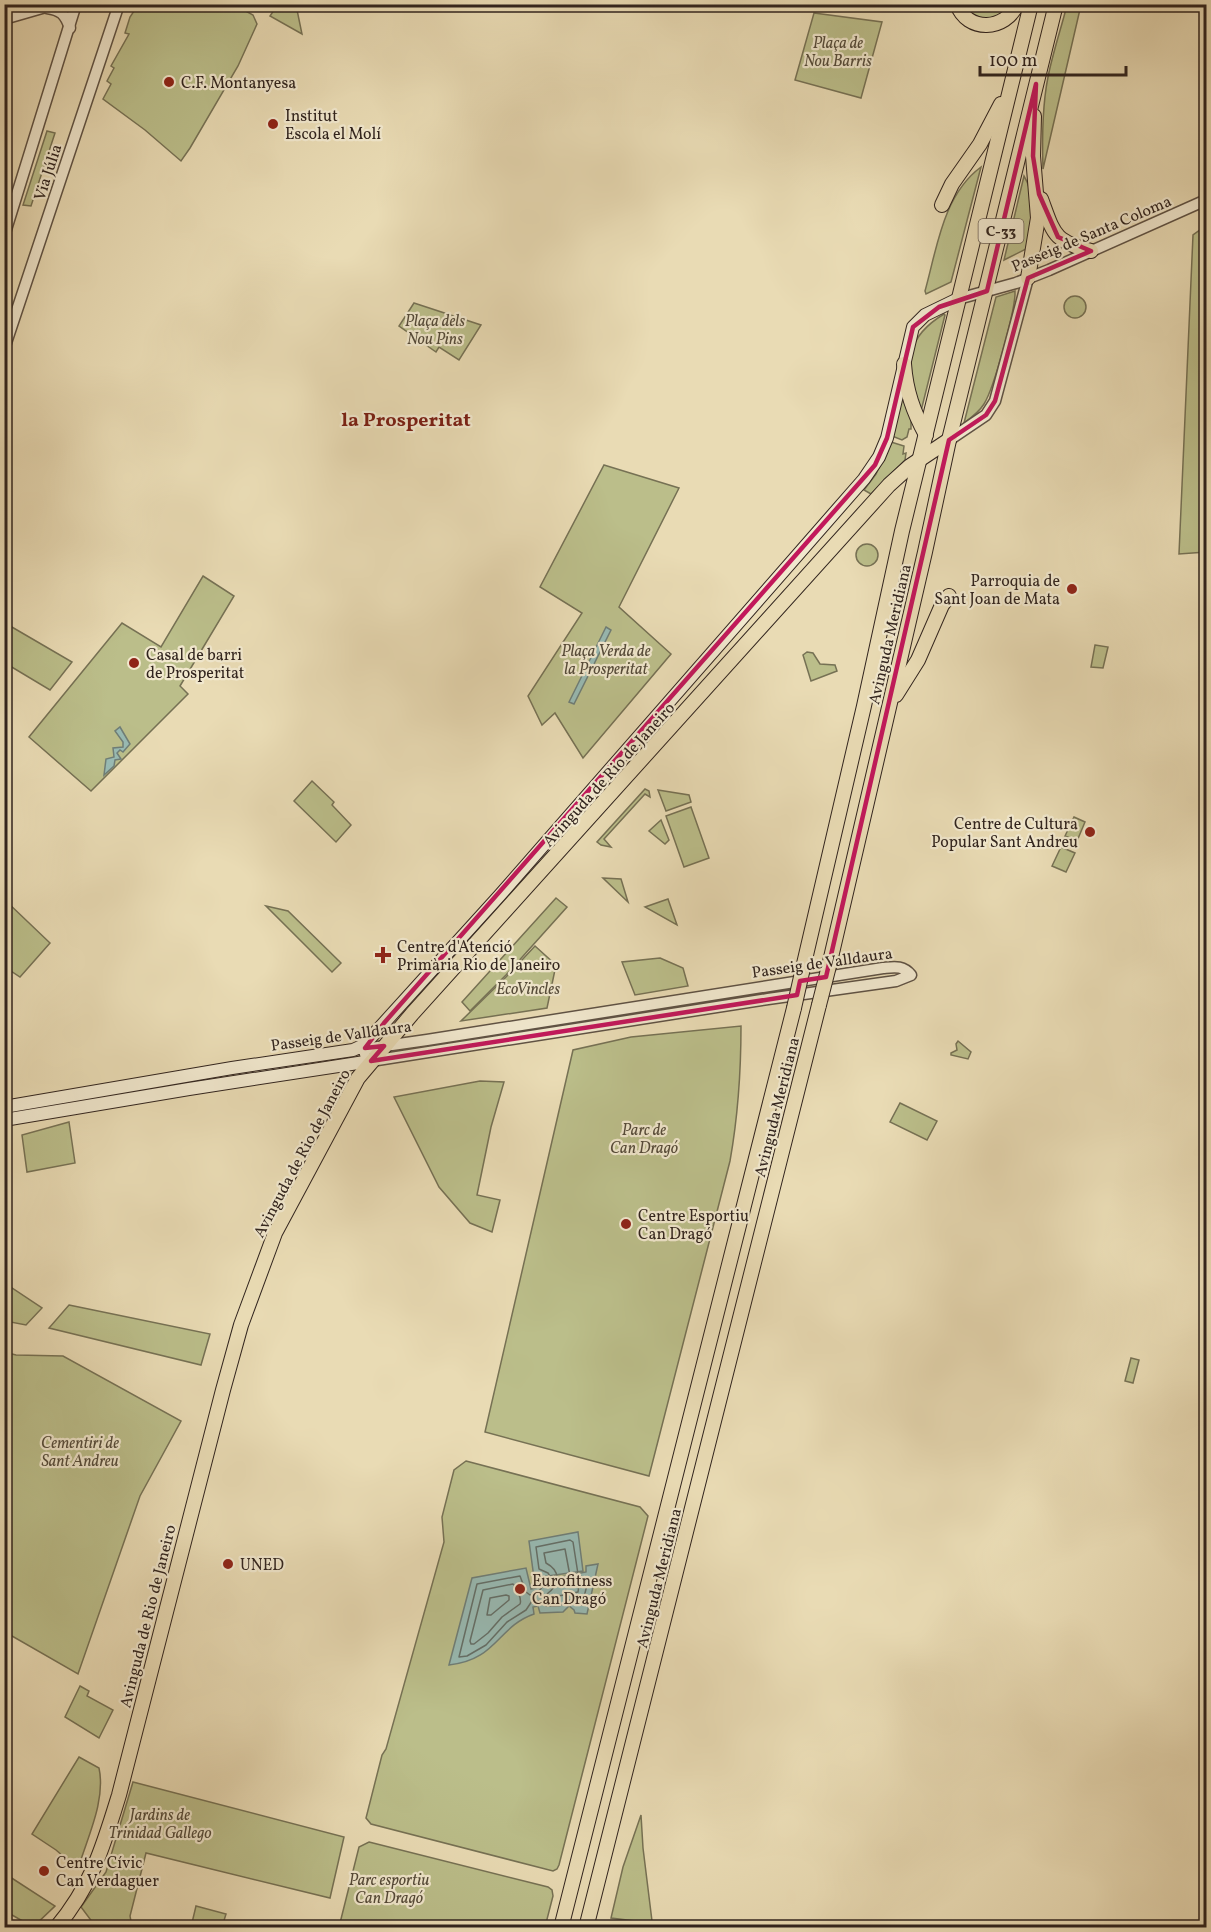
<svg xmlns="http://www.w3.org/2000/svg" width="1211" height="1932" font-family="Vollkorn,serif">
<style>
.green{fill:#bbbe8a;stroke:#767154;stroke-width:1.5}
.water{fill:#98bab3;stroke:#6f7e77;stroke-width:1.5}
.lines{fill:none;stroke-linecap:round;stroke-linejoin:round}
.shore{stroke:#646f68;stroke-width:1.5}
.tertiary-casing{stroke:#5f5244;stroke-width:13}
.secondary-casing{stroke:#31241e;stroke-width:14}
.primary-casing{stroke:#31241e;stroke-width:16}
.tertiary{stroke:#f1e8ce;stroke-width:10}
.secondary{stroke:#f1e8ce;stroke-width:12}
.primary{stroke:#e9dbb4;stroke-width:14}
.primary-bridge-casing{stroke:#31241e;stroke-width:16;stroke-linecap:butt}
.primary-bridge{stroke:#e9dbb4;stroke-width:14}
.marked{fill:none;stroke:#c2185b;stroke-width:4.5;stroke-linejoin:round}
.poi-dot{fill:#8f2418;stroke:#f1e8ce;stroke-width:2}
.labels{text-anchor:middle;stroke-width:4.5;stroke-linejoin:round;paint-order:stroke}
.shield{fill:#f1e8ce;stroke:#6b5f53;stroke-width:1.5}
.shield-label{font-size:15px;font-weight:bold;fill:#31241e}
.park-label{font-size:16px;font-style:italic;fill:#544a39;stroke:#f1e8ce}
.poi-label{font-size:16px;fill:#31241e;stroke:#f1e8ce;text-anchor:start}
.street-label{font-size:16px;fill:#31241e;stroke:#f1e8ce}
.quarter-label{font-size:20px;font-weight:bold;fill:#7a1f14;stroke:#f1e8ce}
</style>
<rect width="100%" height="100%" fill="#e9dbb4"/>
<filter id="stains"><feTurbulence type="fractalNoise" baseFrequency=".00333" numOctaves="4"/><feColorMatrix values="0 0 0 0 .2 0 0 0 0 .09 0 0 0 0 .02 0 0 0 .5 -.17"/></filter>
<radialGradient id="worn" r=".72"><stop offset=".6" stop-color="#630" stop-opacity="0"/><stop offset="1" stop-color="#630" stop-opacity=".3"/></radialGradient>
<!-- green -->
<g class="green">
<path d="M278,4L296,5L302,34L270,16Z"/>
<path d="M138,5H235L253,15L257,24L238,66L190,148L181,161L145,130L103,99L111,84L107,81L114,68L111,66L129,34L125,33L130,17Z"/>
<path d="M963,5H1010C995,24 976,26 963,5Z"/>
<path d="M1067,5H1081L1043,169C1042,139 1042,107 1048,77C1053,52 1061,29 1067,5Z"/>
<path d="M814,13L882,22L861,98L795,80Z"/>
<path d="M47,131L55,133L31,206L23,205Z"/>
<path d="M981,167L951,282L926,294L925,291C937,248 943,195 981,167Z"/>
<path d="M1024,176C1038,199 1030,224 1026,249L1004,260Z"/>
<path d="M1204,227L1206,233V552L1179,554L1193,235Z"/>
<path d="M1015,291C1016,308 994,388 984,404C979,412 971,418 964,423L996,297Z"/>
<circle cx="1075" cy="307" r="11"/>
<path d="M414,303L481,325L459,360L439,347L436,352L399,326Z"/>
<path d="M944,314L945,315L920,415L918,413C911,368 898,342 944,314Z"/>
<path d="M902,392L913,421H911V429H909L907,437L902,440L892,436Z"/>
<path d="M891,442L904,446L903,454L906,453L905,460L871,494L864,490L876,474Z"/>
<path d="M604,465L679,488L619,607L671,654L583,758L555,713L542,725L528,696L582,613L540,587Z"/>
<circle cx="867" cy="555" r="11"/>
<path d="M203,576L234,596L180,686L188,694L91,791L29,737L122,623L161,647Z"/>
<path d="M5,623L72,662L50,690L5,663Z"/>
<path d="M1095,645L1108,647L1103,668L1091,667Z"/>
<path d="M807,652L813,653L820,664L835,665L837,671L811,681L803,655Z"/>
<path d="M312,781L334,802L332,805L351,825L336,842L294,801Z"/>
<path d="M645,789L649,791L650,797L645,794L604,839L611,847L601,845L597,842Z"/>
<path d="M658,790L689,795L691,802L666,811Z"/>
<path d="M691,807L709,858L684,867L666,816Z"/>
<path d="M1074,817L1085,822L1077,841L1065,836Z"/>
<path d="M661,820L669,840L665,844L649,831Z"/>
<path d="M1061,847L1075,853L1066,872L1052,866Z"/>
<path d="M603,878L621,879L628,902Z"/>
<path d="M556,898L567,907L506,975L470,1011L462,1002Z"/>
<path d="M668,899L677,925L645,907Z"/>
<path d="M6,901L50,943L20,977L5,967L4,903Z"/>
<path d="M266,906L288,911L341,963L332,972Z"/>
<path d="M535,946L556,965L547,1008L461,1021L506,977Z"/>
<path d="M660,958L683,968L688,986L635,995L622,962Z"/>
<path d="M741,1026C741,1072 738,1116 730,1161L649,1476L485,1432L573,1050L631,1037Z"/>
<path d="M958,1041L971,1052L968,1059L951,1055V1053L957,1050L956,1044Z"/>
<path d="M480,1081L504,1082L491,1127L477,1195L500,1200L492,1232L470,1223L439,1187L394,1097Z"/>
<path d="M900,1103L937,1121L927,1140L890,1122Z"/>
<path d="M69,1122L75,1163L27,1172L22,1135Z"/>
<path d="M4,1285L9,1286L42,1308L26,1325L5,1321Z"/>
<path d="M69,1305L210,1334L201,1365L49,1328Z"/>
<path d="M4,1352L16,1355L63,1356L181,1421L140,1496L78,1674L5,1632Z"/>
<path d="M1131,1358L1139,1360L1133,1383L1125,1381Z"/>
<path d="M466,1461L640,1507L648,1516L559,1865L557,1869L553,1871L371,1824L366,1818L382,1755L386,1749L444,1542L442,1517L454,1470Z"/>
<path d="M80,1686L89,1691L87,1696L113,1710L99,1738L65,1717Z"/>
<path d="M79,1757L99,1768C106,1801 87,1838 78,1869L56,1850L32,1834Z"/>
<path d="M133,1782L344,1837L330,1898L146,1853L130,1916L132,1927H96L81,1907L106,1872Z"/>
<path d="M641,1815L643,1848L652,1921L643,1922L611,1918L623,1867Z"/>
<path d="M369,1842L548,1887L552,1890L553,1896L545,1927H339L359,1847Z"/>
<path d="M7,1875L55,1906L33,1927L5,1911V1879Z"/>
<path d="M196,1906L226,1914L222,1927H191Z"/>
</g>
<!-- water -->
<g class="water">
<path d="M606,627L611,630L574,704L569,702Z"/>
<path d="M120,727L130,744L123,752L120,750L117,753L121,759L115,760L114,766L104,775L106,759L114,757L113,748L123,747V742L115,731Z"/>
<path d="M578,1532L583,1571L534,1578L529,1541Z"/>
<path d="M598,1564L587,1614L575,1613L574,1610L569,1606L563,1612L540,1613L538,1606L533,1607L534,1614C497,1627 497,1660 449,1665L472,1578L526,1568L531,1589L536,1588L535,1582L586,1572V1566Z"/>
</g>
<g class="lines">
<!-- shore -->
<g class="shore">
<path d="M570,1540L573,1542L578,1574L588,1581L582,1605H579L569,1600L559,1606H546L539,1601H532L526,1610L507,1622L486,1645L467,1656L459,1657L477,1584L520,1576L526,1592L530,1595L537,1594L542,1587L549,1584L551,1578L548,1573L539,1569L536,1547Z"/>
<path d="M565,1549L570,1576L579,1585L578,1592L549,1598L547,1594C560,1584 561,1571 546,1563L544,1553Z"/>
<path d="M513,1584C517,1587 522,1600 520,1604L502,1617L488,1633L474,1644H471L470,1641L483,1590Z"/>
<path d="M506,1595L509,1596V1600L491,1615H487L490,1598Z"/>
</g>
<!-- tertiary casing -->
<g class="tertiary-casing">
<g id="tertiary">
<path d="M47,8C61,10 65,14 70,28"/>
<path d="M4,19L56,4"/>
<path d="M4,236L76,4"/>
<path d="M958,299L1016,283L1049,270L1206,200"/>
<path d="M4,349L119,4"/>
<path d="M949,440L986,415L995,401L1028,278"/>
<path d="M358,1049L371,1048L427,1040L883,968C894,967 903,965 911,975L896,981L768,999L371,1061C362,1056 364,1049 368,1041"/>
</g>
</g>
<!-- secondary casing -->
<g class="secondary-casing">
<g id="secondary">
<path d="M4,1107L232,1068L353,1050L364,1045L500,895L864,479L879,457L887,438L913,327L925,315L958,299"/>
<path d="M4,1120L189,1089L371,1061"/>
</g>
</g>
<!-- primary casing -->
<g class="primary-casing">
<g id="primary">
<path d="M957,4C967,33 1006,31 1017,4"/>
<path d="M1041,199C1054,234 1053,241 1091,251"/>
<path d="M942,205L952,184L980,144L1001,104"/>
<path d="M1028,278L1038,218L1033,156L1034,116"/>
<path d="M904,364C906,391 913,411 926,435"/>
<path d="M896,695L918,660L942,605L949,596"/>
<path d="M829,966L925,552L949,440L1056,4"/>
<path d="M803,968L864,706L902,531L1031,4"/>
<path d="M56,1928C92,1885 103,1847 119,1795L223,1390L241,1325L275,1233L358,1078L412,1014L889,485L910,466L949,440"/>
<path d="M561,1928L794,1008"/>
<path d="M586,1928L819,1005"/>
</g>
</g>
<!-- tertiary -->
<use href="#tertiary" class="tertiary"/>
<!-- secondary -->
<use href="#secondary" class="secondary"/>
<!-- primary -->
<use href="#primary" class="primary"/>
<!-- primary-bridge casing -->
<g class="primary-bridge-casing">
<g id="primary-bridge">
<path d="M819,1005L829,966"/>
<path d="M794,1008L803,968"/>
</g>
</g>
<!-- primary-bridge -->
<use href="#primary-bridge" class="primary-bridge"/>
</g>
<!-- marked area -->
<path class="marked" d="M1036,84L1033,156L1039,194L1058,237L1091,251L1028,278L995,401L986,415L949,440L826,977L800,981L797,995L371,1061L384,1046L365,1048L384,1023L875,465L887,438L913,327L939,307L987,291Z"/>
<!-- markers -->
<g class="poi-dot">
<circle cx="169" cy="82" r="6"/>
<circle cx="273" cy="124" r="6"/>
<circle cx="1072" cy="589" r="6"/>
<circle cx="134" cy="663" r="6"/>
<circle cx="1090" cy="832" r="6"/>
<path d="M380 946h6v6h6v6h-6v6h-6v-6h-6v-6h6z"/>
<circle cx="626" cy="1224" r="6"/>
<circle cx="228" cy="1564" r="6"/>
<circle cx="520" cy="1589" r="6"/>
<circle cx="44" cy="1871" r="6"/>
</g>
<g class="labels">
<!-- shield labels -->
<rect class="shield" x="978.5" y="219" width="45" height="24" rx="4.5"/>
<g class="shield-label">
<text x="1001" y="236">C-33</text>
</g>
<!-- park labels -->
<g class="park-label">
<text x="838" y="48">Plaça de<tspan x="838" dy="18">Nou Barris</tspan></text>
<text x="435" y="326">Plaça dels<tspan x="435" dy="18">Nou Pins</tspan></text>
<text x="606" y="656">Plaça Verda de<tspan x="606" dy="18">la Prosperitat</tspan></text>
<text x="528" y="994">EcoVincles</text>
<text x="644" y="1135">Parc de<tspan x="644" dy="18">Can Dragó</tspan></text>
<text x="80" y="1448">Cementiri de<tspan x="80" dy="18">Sant Andreu</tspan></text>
<text x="160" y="1820">Jardins de<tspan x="160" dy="18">Trinidad Gallego</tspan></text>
<text x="389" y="1885">Parc esportiu<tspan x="389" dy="18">Can Dragó</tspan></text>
</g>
<!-- poi labels -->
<g class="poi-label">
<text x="181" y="88">C.F. Montanyesa</text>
<text x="285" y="121">Institut<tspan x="285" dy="18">Escola el Molí</tspan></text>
<text x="1060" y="586" text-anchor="end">Parroquia de<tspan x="1060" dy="18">Sant Joan de Mata</tspan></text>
<text x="146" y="660">Casal de barri<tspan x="146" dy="18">de Prosperitat</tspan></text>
<text x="1078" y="829" text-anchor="end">Centre de Cultura<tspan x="1078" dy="18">Popular Sant Andreu</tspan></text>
<text x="397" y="952">Centre d'Atenció<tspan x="397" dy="18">Primària Rio de Janeiro</tspan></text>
<text x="638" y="1221">Centre Esportiu<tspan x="638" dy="18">Can Dragó</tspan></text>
<text x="240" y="1570">UNED</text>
<text x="532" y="1586">Eurofitness<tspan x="532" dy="18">Can Dragó</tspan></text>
<text x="56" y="1868">Centre Cívic<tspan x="56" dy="18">Can Verdaguer</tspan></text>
</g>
<!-- street labels -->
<g class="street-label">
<text transform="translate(47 172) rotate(-72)" y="6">Via Júlia</text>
<text transform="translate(1091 233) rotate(-23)" y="6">Passeig de Santa Coloma</text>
<text transform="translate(889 634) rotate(-77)" y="6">Avinguda Meridiana</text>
<text transform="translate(608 774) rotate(-48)" y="6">Avinguda de Rio de Janeiro</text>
<text transform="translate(822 962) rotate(-8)" y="6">Passeig de Valldaura</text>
<text transform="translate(341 1035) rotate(-8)" y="6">Passeig de Valldaura</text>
<text transform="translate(776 1107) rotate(-76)" y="6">Avinguda Meridiana</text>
<text transform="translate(301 1153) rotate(-62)" y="6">Avinguda de Rio de Janeiro</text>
<text transform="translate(658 1578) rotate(-76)" y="6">Avinguda Meridiana</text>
<text transform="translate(147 1616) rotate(-76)" y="6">Avinguda de Rio de Janeiro</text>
</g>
<!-- quarter labels -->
<g class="quarter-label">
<text x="406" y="426">la Prosperitat</text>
</g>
</g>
<!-- margin -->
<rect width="1211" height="1932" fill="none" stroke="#e9dbb4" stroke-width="24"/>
<rect x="6" y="6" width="1199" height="1920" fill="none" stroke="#31241e" stroke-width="3"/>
<rect x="12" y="12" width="1187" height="1908" fill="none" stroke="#31241e" stroke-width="1.5"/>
<!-- scale -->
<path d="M980 66v9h146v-9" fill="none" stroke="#31241e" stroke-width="3"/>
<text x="989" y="66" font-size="18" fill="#31241e" stroke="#f1e8ce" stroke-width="4.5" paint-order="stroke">100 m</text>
<rect width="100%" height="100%" filter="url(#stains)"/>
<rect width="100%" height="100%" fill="url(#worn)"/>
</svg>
